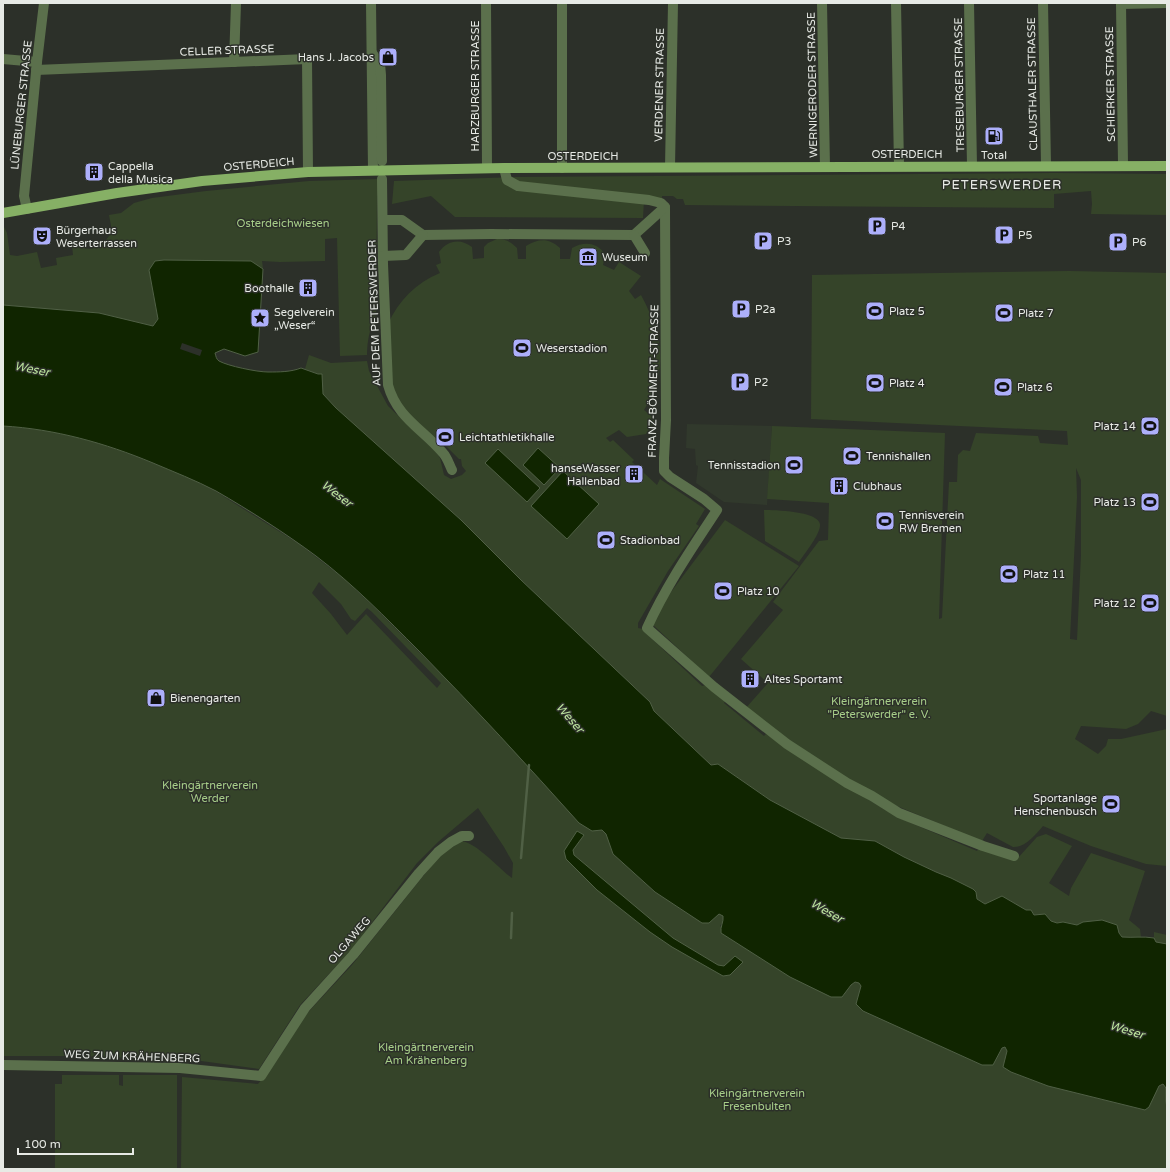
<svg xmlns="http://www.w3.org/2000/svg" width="1170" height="1172" font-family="'Varela Round',sans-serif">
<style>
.built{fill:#31392c}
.green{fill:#354429;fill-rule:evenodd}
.water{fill:#102500;stroke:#506045}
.pier{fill:#2c3029}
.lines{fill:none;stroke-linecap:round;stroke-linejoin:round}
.stream{stroke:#506045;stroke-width:2.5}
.minor{stroke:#5b704c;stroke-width:10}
.major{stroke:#86b065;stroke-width:10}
.labels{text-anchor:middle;stroke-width:3;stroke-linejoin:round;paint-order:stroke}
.street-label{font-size:11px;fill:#e7eae5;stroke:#2c3029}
.poi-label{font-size:11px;fill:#e7eae5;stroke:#2c3029;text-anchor:start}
.park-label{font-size:11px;fill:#a7ce89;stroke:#2c3029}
.water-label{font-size:12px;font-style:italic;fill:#bce49e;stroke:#2c3029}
.quarter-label{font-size:13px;letter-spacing:1px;fill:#e7eae5;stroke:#2c3029}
</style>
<rect width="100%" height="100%" fill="#2c3029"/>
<!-- built -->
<path class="built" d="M687,424L772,426L767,505L724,502L696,483L698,466L696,465L695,449L686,448Z"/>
<!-- green -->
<g class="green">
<path d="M1054,173L1167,174V215L1091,214L1092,204L1091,191L1054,194V208L685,205L683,199H677L673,196H662V204L644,200L643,218L455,217L431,196L392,204L394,181L517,177Z"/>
<path d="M380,179L377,196L376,315C370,328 367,340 367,355L340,356L337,238L325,239V261L280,262L262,261L263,269L251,261L149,270L158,319L153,326L99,313L3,305V225L7,233L10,255L17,256L37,252L41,268L57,265L56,258L73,255L72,245L78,244C91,256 106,243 112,231L109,215L121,213L134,203L152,198L206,191L309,181Z"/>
<path d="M497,239C506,239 511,242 517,248L518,259H526V246C539,238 549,238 560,248V259H570L572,248C584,241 597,242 605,254L603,265L614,270L619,262L641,276L629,291L635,299L641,295C663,336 669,369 644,410L656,420L646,434L627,437L619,430L606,438L610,442L613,440L634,460L632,462L657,485L660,479L705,509L696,524L699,526L668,571L638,623V628L643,629L651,638L702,686L706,685L725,701L724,703L764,736L766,734L885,810L911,823L977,851L979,848L1015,861L1037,837L1046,834L1072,846L1049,883L1069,896L1071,888L1091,853L1145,871L1129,920L1140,929L1141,938L1122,937L1119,933L1116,925L1102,921L1083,922L1077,925L1064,922L1057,923L1051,921L1048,917L1039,914L1034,915L1031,910H1026L1002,896L985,904L977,899L976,892L973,889L951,878L936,872L904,857L875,841L841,838L770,800L718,764L711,765L654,711L650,702L521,580L461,520L336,408L323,394L318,374L305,369L309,355L331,363L367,361L369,371L388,406L436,452L440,458L444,475L451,479L462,475L466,471L462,466L461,459H459L441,441L429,436L393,397L388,324C399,300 416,283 440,273L436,265L441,263L439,252C447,240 461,238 472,247L473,259L484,258V247L488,243Z"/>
<path d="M1069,271L1167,273V716L1151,711L1138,724L1126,729L1081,726L1075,739L1098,754L1106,746L1108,739H1121L1167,729V866L1146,864L1091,846L1043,826C1036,834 1025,848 1013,847L987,833L982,841L976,839L897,806L844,778L745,709L768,683L741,659L783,610L773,602L819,541L828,540L829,503L767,499L772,426L945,433L939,619L942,618L949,482H957L958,455L963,450L970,451L976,433L1038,436L1040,443L1068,445L1067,431L811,419L812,275ZM1076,468L1081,480V555L1077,640L1070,639L1077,497Z"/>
<path d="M3,426L25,427L65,434L105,445L140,458L185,476L215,491L299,544L343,578L375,608L451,684L503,738L579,823L598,831L602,829L606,834L613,854L655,892L702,923H709L719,914L723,916L724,920L720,926L842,997L851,985L855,982L860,983L861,986L856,1004L863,1011L982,1065H993L1002,1048L1005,1047L1007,1051L1003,1067L1011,1072L1048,1086L1144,1110C1154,1103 1153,1089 1163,1084L1166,1088L1167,1169H181L182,1077L258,1084L272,1067L300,1021L352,965L440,855L462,841C478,844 498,868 512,878L513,863L504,847L478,808L438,842L417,863L351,950L300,1005L259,1069L194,1060L81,1056H3ZM319,582L341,604L351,619L355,621L367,608L372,612L441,683L437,688L366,614L347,635L331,614L312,593Z"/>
<path d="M764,510C774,510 818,511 820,524C821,534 804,554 799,562L765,541Z"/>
<path d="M725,520L799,566L709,677L653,625L665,600Z"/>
<path d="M1154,932L1167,935V944L1156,942L1154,938Z"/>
<path d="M62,1075H119V1085L123,1086V1075H177V1169H55V1084H62Z"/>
</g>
<!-- water -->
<g class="water">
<path d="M164,260L251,261L263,269L258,352L245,356L224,349L215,353C216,356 216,359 219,361C228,366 257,372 268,372C279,372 291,372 301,368L318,374H322L323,394L336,408L461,520L521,580L650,702L654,711L711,765L718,764L770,800L841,838L875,841L904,857L936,872L951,878L973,889L976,892L977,899L985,904L1002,896L1026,910H1031L1034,915L1045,914L1051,921L1057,923L1063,922L1077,925L1083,922L1102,920L1117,925L1119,933L1122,937C1133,938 1143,936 1154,938L1156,942L1167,944V1109L1166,1101V1088L1163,1084L1159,1086L1149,1107L1145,1110L1048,1086L1011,1072L1003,1067L1007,1051L1005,1047L1002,1048L993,1065H982L863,1011L856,1004L861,986L859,983L855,982L851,985L842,997H831L790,977L721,933C720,926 724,922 723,916L719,914L709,923H702L655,892L613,854L606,834L602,830L592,831L579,823C527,765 474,707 419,651C386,618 353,584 316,556C285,533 249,510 216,491C195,480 174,472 153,463C105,443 55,429 3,426V305L99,313L153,326L158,319L149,270L155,261Z"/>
<path d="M538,448L560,468L544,485L523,465Z"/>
<path d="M498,449L540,488L527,502L485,463Z"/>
<path d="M563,471L599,504L567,539L531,506Z"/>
<path d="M577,831L584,835L573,850L574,855L673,938L718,965L724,966L735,956L743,962L730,975L723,976L672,947L650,932L597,890L566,859L564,851Z"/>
</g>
<!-- pier -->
<path class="pier" d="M182,343L202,350L200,356L180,349Z"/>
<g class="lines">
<!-- stream -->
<g class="stream">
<path d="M521,858L529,765"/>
<path d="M511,938L512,913"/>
</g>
<!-- minor -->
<g class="minor">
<path d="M371,3L373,170"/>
<path d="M486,3L487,168"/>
<path d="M562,3V168"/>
<path d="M822,3L825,167"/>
<path d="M896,3L899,166"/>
<path d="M969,3L972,166"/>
<path d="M1043,3L1046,165"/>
<path d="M1121,3L1123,165"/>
<path d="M1121,4L1167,3"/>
<path d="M372,53L380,64L381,75L382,161"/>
<path d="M3,59L37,62"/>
<path d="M234,62L236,3"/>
<path d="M36,70L307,59L308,172"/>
<path d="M670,167L673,3"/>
<path d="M504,168L507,180L518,186L649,200L661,203L665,207L666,420L664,458V471L670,477L704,499L717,510C692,548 666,586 647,628L714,687L787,744L847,783L872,796L899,813L983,846L1014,856"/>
<path d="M382,179L383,264L388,385C397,418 423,429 443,453C447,457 449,464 452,470"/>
<path d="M27,209L24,196L37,62L44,3"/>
<path d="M383,220H402L423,235L491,234L634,235L665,207"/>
<path d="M634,235L645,253"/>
<path d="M383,256L406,255L423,235"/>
<path d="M3,1065L180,1068L261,1076L305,1008L353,955L419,873L438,852L451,842L462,836H469"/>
</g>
<!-- major -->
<path class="major" d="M3,213L117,193L202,181L308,172L504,168L1167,166"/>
</g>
<!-- icons -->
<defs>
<g id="shop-square" transform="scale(1)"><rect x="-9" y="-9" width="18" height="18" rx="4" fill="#adaffb" stroke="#2c3029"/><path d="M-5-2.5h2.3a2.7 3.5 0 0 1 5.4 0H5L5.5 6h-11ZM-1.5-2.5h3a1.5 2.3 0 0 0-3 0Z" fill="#111"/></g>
<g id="fuel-square" transform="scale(1)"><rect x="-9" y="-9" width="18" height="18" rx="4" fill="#adaffb" stroke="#2c3029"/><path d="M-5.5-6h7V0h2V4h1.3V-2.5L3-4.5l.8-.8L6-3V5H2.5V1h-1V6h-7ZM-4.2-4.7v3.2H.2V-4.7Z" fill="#111"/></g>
<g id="building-square" transform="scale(1)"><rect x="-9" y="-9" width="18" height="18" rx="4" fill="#adaffb" stroke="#2c3029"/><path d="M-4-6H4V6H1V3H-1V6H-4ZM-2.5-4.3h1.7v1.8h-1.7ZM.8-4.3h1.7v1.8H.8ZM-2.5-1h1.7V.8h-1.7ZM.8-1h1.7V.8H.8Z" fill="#111"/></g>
<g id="parking-square" transform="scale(1)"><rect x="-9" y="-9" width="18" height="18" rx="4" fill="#adaffb" stroke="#2c3029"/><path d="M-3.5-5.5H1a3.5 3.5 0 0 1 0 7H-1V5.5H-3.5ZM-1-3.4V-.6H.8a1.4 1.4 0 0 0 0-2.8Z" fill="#111"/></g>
<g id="theatre-square" transform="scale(1)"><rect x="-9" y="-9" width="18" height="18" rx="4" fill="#adaffb" stroke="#2c3029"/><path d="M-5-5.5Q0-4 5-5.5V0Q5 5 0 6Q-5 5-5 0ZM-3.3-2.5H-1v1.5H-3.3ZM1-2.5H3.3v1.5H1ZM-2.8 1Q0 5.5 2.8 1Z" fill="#111"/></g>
<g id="museum-square" transform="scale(1)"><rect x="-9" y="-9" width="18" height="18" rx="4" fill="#adaffb" stroke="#2c3029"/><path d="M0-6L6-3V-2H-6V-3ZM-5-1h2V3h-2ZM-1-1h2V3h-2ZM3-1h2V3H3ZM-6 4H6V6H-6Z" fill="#111"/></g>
<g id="stadium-square" transform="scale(1)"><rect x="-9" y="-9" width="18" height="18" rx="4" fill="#adaffb" stroke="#2c3029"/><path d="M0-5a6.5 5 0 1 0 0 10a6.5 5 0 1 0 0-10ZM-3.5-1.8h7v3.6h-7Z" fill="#111"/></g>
<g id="sight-square" transform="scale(1)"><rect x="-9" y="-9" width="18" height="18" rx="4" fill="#adaffb" stroke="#2c3029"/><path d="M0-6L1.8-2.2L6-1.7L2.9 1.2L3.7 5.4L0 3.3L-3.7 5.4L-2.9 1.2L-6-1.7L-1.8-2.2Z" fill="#111"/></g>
</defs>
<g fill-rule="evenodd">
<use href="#shop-square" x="388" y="57"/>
<use href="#fuel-square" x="994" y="136"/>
<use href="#building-square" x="94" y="172"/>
<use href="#parking-square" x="877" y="226"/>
<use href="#parking-square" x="1004" y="235"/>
<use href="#theatre-square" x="42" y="236"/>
<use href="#parking-square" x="763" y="241"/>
<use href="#parking-square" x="1118" y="242"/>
<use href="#museum-square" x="588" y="257"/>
<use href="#building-square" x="308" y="288"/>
<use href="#parking-square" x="741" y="309"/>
<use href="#stadium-square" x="875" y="311"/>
<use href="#stadium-square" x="1004" y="313"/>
<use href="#sight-square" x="260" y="318"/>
<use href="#stadium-square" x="522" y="348"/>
<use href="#parking-square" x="740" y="382"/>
<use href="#stadium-square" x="875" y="383"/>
<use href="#stadium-square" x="1003" y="387"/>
<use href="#stadium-square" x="1150" y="426"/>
<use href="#stadium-square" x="445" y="437"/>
<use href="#stadium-square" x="852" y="456"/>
<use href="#stadium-square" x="794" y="465"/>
<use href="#building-square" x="634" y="474"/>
<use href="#building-square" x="839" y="486"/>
<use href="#stadium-square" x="1150" y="502"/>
<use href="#stadium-square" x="885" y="521"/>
<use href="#stadium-square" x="606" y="540"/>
<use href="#stadium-square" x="1009" y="574"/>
<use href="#stadium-square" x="723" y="591"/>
<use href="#stadium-square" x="1150" y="603"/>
<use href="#building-square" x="750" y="679"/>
<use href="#shop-square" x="156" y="698"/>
<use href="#stadium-square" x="1111" y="804"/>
</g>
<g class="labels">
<!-- street labels -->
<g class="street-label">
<text transform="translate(227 50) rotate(-2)" y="4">CELLER STRASSE</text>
<text transform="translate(1032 84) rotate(-91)" y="4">CLAUSTHALER STRASSE</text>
<text transform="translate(1110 84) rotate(-91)" y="4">SCHIERKER STRASSE</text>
<text transform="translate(659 85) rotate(-89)" y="4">VERDENER STRASSE</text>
<text transform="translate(812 85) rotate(-91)" y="4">WERNIGERODER STRASSE</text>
<text transform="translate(959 85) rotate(-91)" y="4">TRESEBURGER STRASSE</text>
<text transform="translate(475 86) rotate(-90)" y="4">HARZBURGER STRASSE</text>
<text transform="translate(21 105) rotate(-84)" y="4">LÜNEBURGER STRASSE</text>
<text x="907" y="158">OSTERDEICH</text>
<text x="583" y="160">OSTERDEICH</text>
<text transform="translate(259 164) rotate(-5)" y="4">OSTERDEICH</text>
<text transform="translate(374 313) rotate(-92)" y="4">AUF DEM PETERSWERDER</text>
<text transform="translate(653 381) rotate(-89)" y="4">FRANZ-BÖHMERT-STRASSE</text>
<text transform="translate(349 940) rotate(-49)" y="4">OLGAWEG</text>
<text transform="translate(132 1056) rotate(2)" y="4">WEG ZUM KRÄHENBERG</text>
</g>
<!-- poi labels -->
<g class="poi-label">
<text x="374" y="61" text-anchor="end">Hans J. Jacobs</text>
<text x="994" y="159" text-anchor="middle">Total</text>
<text x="108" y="170">Cappella<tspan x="108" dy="13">della Musica</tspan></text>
<text x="891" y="230">P4</text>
<text x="56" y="234">Bürgerhaus<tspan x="56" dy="13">Weserterrassen</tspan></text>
<text x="1018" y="239">P5</text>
<text x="777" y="245">P3</text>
<text x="1132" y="246">P6</text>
<text x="602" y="261">Wuseum</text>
<text x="294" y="292" text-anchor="end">Boothalle</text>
<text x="755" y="313">P2a</text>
<text x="889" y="315">Platz 5</text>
<text x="274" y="316">Segelverein<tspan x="274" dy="13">„Weser“</tspan></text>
<text x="1018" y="317">Platz 7</text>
<text x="536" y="352">Weserstadion</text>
<text x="754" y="386">P2</text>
<text x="889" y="387">Platz 4</text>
<text x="1017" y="391">Platz 6</text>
<text x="1136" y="430" text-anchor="end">Platz 14</text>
<text x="459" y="441">Leichtathletikhalle</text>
<text x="866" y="460">Tennishallen</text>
<text x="780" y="469" text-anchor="end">Tennisstadion</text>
<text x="620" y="472" text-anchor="end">hanseWasser<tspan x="620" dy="13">Hallenbad</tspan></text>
<text x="853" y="490">Clubhaus</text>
<text x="1136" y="506" text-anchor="end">Platz 13</text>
<text x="899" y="519">Tennisverein<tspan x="899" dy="13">RW Bremen</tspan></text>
<text x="620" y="544">Stadionbad</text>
<text x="1023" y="578">Platz 11</text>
<text x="737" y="595">Platz 10</text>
<text x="1136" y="607" text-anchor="end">Platz 12</text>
<text x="764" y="683">Altes Sportamt</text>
<text x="170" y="702">Bienengarten</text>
<text x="1097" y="802" text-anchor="end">Sportanlage<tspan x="1097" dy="13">Henschenbusch</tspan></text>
</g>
<!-- park labels -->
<g class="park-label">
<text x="283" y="227">Osterdeichwiesen</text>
<text x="879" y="705">Kleingärtnerverein<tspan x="879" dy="13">"Peterswerder" e. V.</tspan></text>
<text x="210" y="789">Kleingärtnerverein<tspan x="210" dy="13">Werder</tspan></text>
<text x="426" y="1051">Kleingärtnerverein<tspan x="426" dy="13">Am Krähenberg</tspan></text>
<text x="757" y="1097">Kleingärtnerverein<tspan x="757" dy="13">Fresenbulten</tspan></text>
</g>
<!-- water labels -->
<g class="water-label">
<text transform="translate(32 369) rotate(11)" y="4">Weser</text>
<text transform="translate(337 494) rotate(37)" y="4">Weser</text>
<text transform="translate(570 718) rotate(48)" y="4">Weser</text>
<text transform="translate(827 911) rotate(30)" y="4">Weser</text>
<text transform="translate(1127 1030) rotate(17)" y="4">Weser</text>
</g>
<!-- quarter labels -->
<g class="quarter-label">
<text x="1002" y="189">PETERSWERDER</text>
</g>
</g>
<!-- border -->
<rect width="1170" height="1172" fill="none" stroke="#e7eae5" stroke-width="8"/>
<!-- scale -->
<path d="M18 1148v6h115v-6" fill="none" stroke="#e7eae5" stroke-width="2"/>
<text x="24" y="1148" font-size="12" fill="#e7eae5" stroke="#2c3029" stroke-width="3" paint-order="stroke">100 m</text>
</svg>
